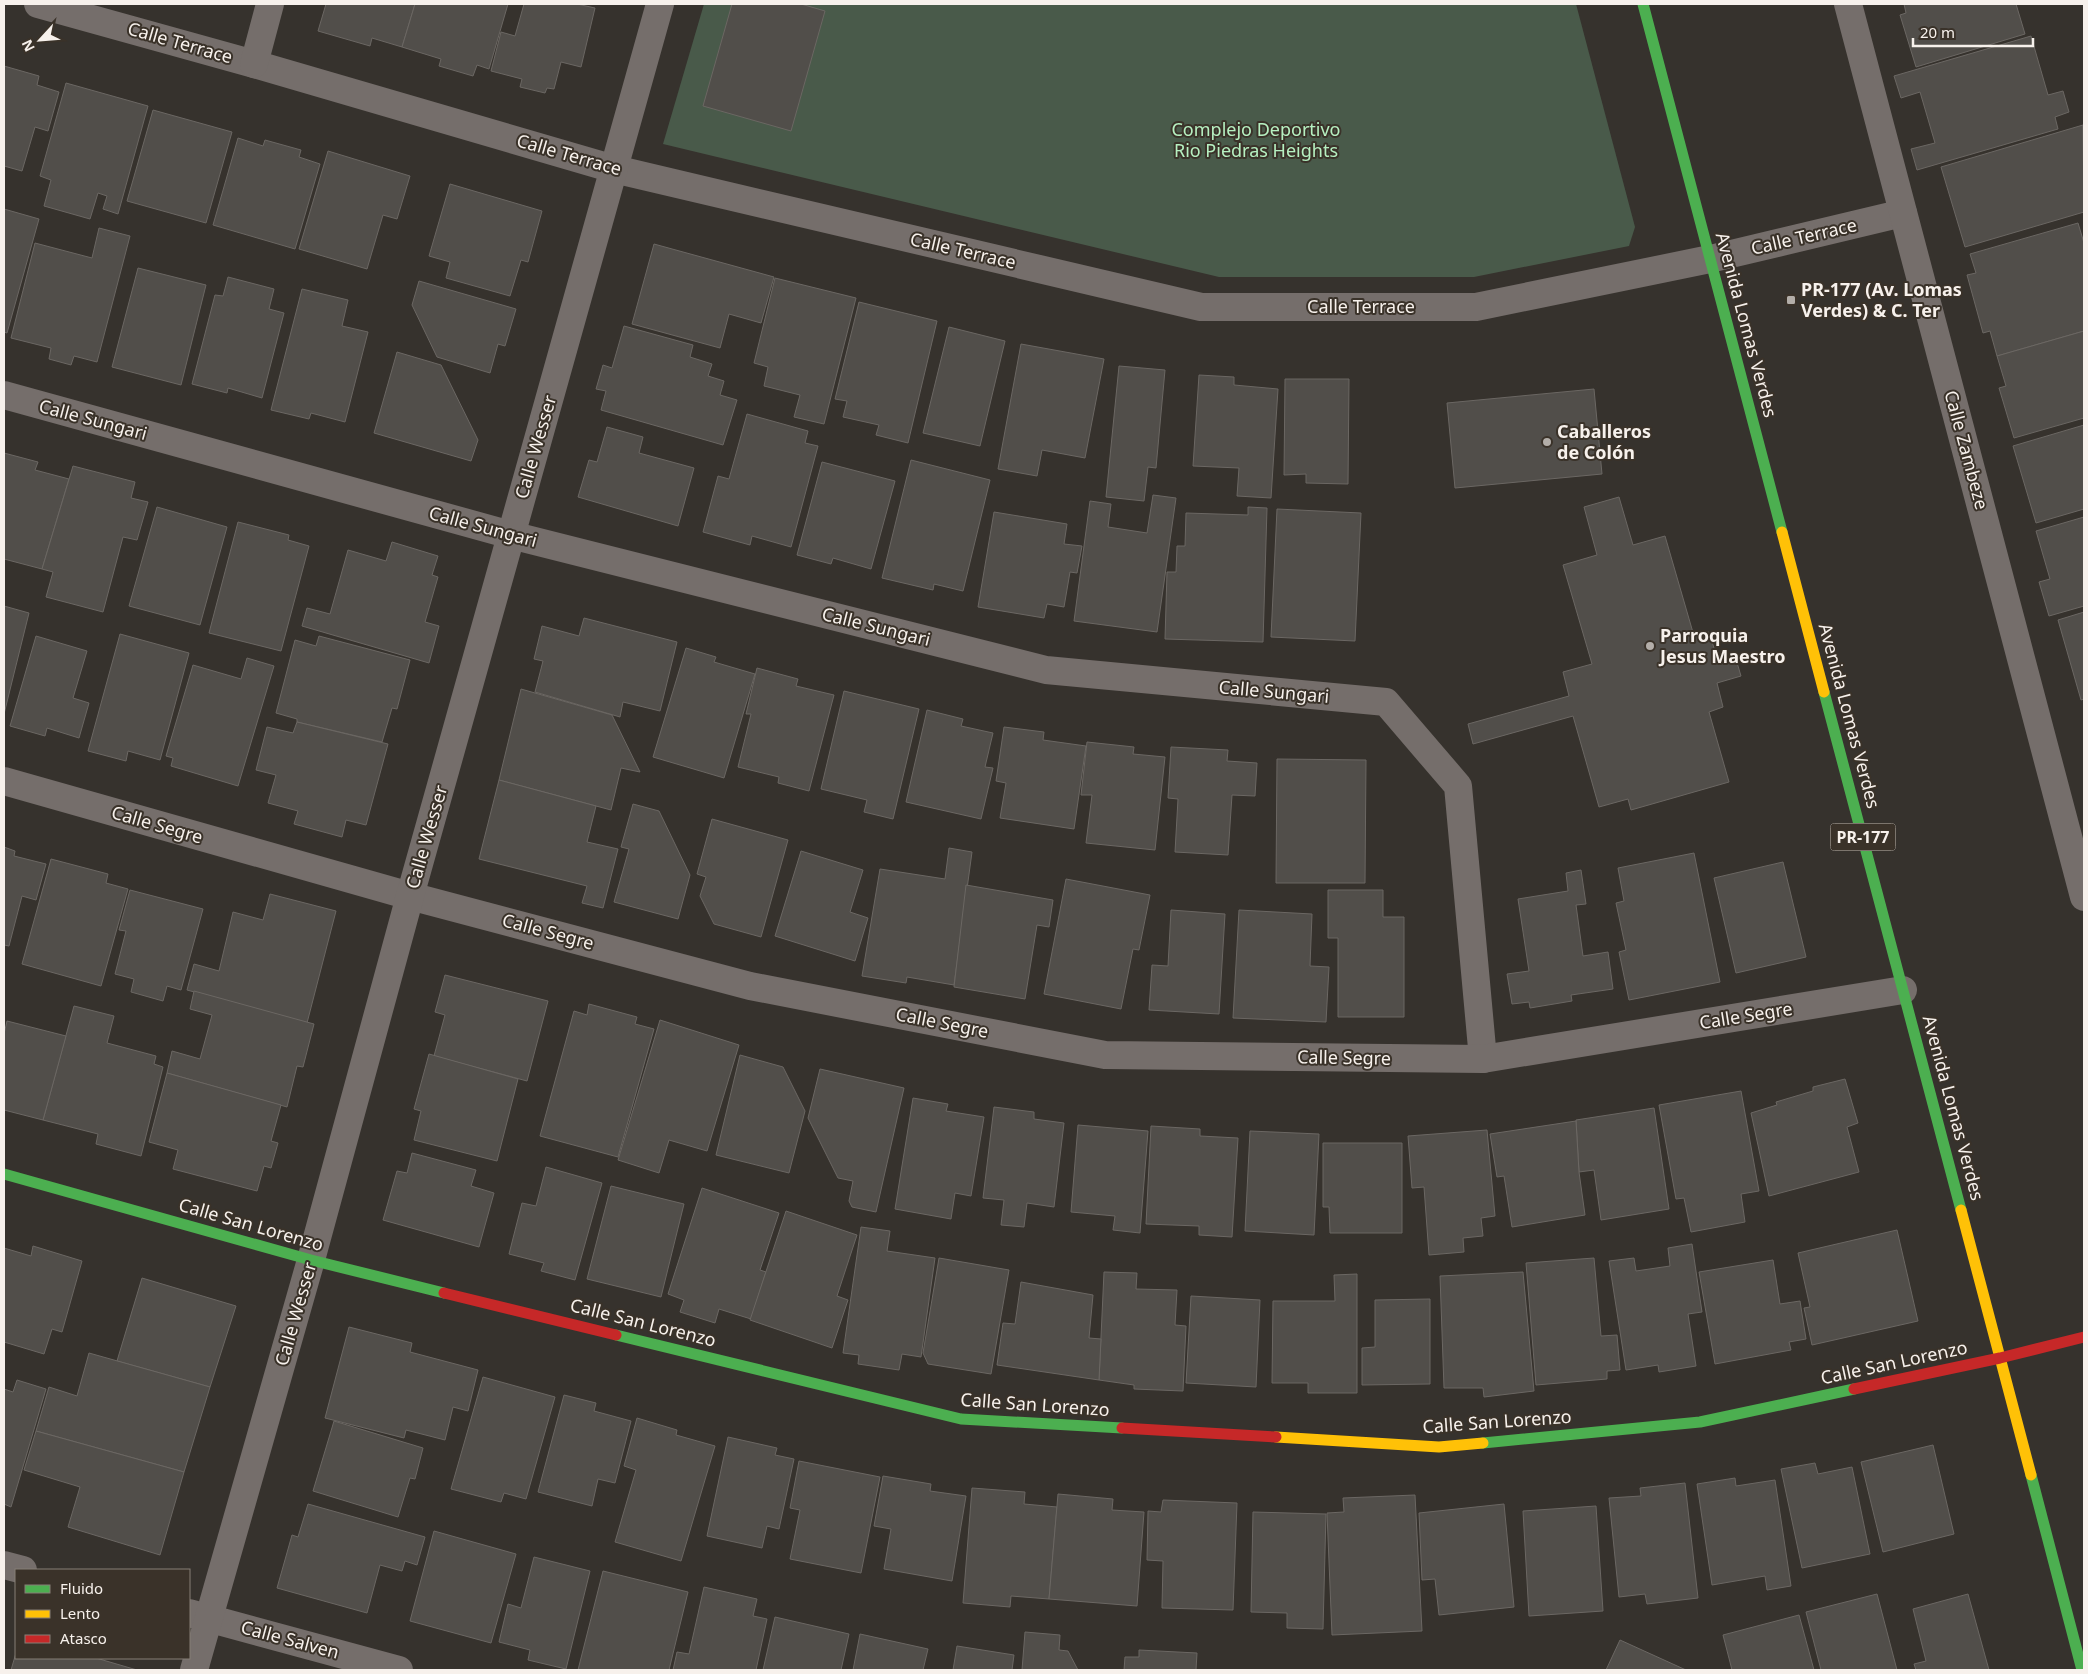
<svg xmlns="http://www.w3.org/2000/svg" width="2088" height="1674" font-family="'Noto Sans',sans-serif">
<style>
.green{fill:#495a4a}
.building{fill:#514e4a;stroke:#6b6763}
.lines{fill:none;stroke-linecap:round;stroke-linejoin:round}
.street{stroke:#756e6b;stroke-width:28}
.fast{stroke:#4caf50;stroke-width:11}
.slow{stroke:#ffc107;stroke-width:11}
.jam{stroke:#c62828;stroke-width:11}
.poi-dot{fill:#b3aea9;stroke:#3a3229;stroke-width:2}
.labels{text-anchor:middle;stroke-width:4;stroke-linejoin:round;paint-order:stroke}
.shield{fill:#3a3229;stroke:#beb8b2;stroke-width:1}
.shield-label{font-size:16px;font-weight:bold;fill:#f7f1ec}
.street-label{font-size:18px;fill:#f7f1ec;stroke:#3a3229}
.park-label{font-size:18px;fill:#b6f0c1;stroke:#3a3229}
.poi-label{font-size:18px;font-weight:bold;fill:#f7f1ec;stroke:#3a3229;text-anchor:start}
</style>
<rect width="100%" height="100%" fill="#36322d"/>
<!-- green -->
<path class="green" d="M704,4H1576L1635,227L1629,246L1474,277H1219L663,144Z"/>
<!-- building -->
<g class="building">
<path d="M326,4H415L402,47L372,38L370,46L318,31Z"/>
<path d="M415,4H508L489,69L477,65L473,76L439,66L441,59L402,47Z"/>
<path d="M524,4H577L595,8L581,67L561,62L554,89L547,88L545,93L520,87L522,79L491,71L501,32L515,36Z"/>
<path d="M732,4H801L825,11L791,131L703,106Z"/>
<path d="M1904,4H2016L2025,34L1916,67L1900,15L1906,13Z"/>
<path d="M2031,36L2048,95L2063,91L2069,112L2055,117L2058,129L1917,170L1911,149L1935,143L1920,92L1901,98L1894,76Z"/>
<path d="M4,66L39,76L37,85L59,92L48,131L35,127L22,171L4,166Z"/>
<path d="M66,83L148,106L118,214L103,209L107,196L98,193L90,219L44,206L51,180L40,176Z"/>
<path d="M153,110L232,132L206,223L127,201Z"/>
<path d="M2083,125L2084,212L1965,247L1941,167Z"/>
<path d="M238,138L263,146L265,140L301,150L299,157L320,164L295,249L213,225Z"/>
<path d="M328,151L410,176L397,219L383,215L367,269L299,249Z"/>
<path d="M450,184L542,211L528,262L521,260L510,296L446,278L450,262L429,256Z"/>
<path d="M4,209L39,219L7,333L4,332Z"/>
<path d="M2078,223L2084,243V331L1997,356L1990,331L1983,333L1967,275L1976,273L1970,254Z"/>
<path d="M99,228L130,236L97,362L74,356L71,365L49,359L51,348L11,338L35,243L92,258Z"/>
<path d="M654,244L774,277L761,323L729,314L720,348L632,324Z"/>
<path d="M138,268L206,285L181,385L112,367Z"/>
<path d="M228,277L274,289L269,309L284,313L262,398L228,388L227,393L192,384L215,295L223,296Z"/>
<path d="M775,278L856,298L824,424L794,417L800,395L764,386L768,367L754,363Z"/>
<path d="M419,281L516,309L505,346L498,344L490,373L437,357L412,305Z"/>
<path d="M302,289L348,300L342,326L368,332L345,422L311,413L309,419L271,410Z"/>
<path d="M859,302L937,321L908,443L876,435L879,425L843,417L847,401L835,399Z"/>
<path d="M624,326L693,345L690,357L712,364L708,376L724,381L720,395L737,400L723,445L601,410L606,391L596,389L603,365L612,368Z"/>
<path d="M949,327L1005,341L980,446L923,433Z"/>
<path d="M2084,331V418L2014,438L1999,388L2006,386L1997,356Z"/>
<path d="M1021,344L1104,359L1085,458L1042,450L1037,476L998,469Z"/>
<path d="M397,352L441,365L478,440L471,461L374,433Z"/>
<path d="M1119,366L1165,370L1156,468L1148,467L1144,501L1106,497Z"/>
<path d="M1199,375L1234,377V385L1278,389L1271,498L1237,496L1239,468L1193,466Z"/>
<path d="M1285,379H1349L1348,484L1306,483V474L1284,475Z"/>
<path d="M1594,389L1602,474L1455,488L1447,403Z"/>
<path d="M747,414L808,431L805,443L818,446L791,547L752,536L750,545L703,532L718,476L729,479Z"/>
<path d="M2084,425V509L2036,523L2013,446Z"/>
<path d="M607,427L643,437L639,453L694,468L678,526L578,497L589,460L597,462Z"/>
<path d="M4,453L38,462L35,470L69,479L42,569L4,559Z"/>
<path d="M911,460L990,480L963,591L934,584L933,590L882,578Z"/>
<path d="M822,462L895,481L871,569L833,558L831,564L797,555Z"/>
<path d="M73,466L135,482L131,498L148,502L137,540L123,537L103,612L46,597L53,572L42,569Z"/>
<path d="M1153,495L1176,498L1157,632L1074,621L1090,501L1111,504L1108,527L1147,533Z"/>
<path d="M1619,497L1633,545L1665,536L1694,636L1709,632L1718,661L1735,656L1741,676L1717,683L1723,707L1709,712L1729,782L1631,810L1628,799L1599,807L1573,716L1473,744L1468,724L1569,696L1563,672L1592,664L1563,565L1597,555L1584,507Z"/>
<path d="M157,507L227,527L200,625L129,606Z"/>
<path d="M1248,507L1267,508L1263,642L1165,639L1167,572H1176L1177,546H1185L1186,513L1248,515Z"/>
<path d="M1277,509L1361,513L1355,641L1271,637Z"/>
<path d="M994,512L1067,524L1064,544L1082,546L1077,573L1070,572L1064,607L1047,604L1044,618L978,607Z"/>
<path d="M2084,517V606L2049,616L2039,582L2050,579L2036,531Z"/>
<path d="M238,522L289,535L288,540L309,546L281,651L209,633Z"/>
<path d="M392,542L438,556L432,575L438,577L425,622L439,626L429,663L302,626L307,608L330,614L348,550L386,561Z"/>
<path d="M4,606L29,613L4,714Z"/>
<path d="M2084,612V699L2081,700L2058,620Z"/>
<path d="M584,618L677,642L660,711L623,702L620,717L535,692L543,661L534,659L542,626L579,636Z"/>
<path d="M120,634L189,653L160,760L128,751L126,761L88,751Z"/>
<path d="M36,636L87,651L73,698L89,703L79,738L47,728L45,736L10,726Z"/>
<path d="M319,636L410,660L397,709L392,708L382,742L297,722V719L276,713L295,640L316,646Z"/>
<path d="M686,648L716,657L714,662L755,674L724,778L653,757Z"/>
<path d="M247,658L274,666L238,786L171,766L173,758L166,756L193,665L241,679Z"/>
<path d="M757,668L798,679L796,686L834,695L809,791L778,783L779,777L738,767L751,714H746Z"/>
<path d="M521,689L612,715L640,772L621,768L611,810L499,780Z"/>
<path d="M844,691L919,709L893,819L864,812L867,800L821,789Z"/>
<path d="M927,710L963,719L961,726L993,733L985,767L993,768L981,819L906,802Z"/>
<path d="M297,722L388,744L366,825L346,820L342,837L294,824L298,811L268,803L276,775L256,770L267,727L293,733Z"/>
<path d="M1004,727L1044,732L1043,740L1086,746L1074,829L1000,818L1006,783L996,781Z"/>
<path d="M1087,742L1134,747L1133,754L1165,757L1155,850L1086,843L1092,795H1081Z"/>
<path d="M1171,747L1228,750L1227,761L1257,763L1255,796L1232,795L1228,855L1175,852L1178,799L1168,798Z"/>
<path d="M1277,759L1366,760L1365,883H1276Z"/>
<path d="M499,780L596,806L587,842L618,849L603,908L582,903L587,886L479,859Z"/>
<path d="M633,804L659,811L690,875L678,919L614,902L629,849L621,847Z"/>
<path d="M712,819L788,840L761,937L714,924L700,896L706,877L697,874Z"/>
<path d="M4,847L15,851L14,856L46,864L36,900L22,896L9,946L4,945Z"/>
<path d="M949,848L972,852L954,985L907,977L906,983L862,976L880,869L945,879Z"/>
<path d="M801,851L863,870L850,912L868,918L855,961L775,936Z"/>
<path d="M1694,853L1720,982L1629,1000L1619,952L1626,950L1616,903L1624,901L1618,868Z"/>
<path d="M51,859L108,874L106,883L128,889L101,986L22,964Z"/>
<path d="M1783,862L1806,957L1736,973L1714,878Z"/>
<path d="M1581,870L1586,904L1576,905L1583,956L1608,952L1613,989L1571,995L1572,1001L1530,1008L1529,1002L1512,1004L1507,974L1529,971L1518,899L1568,891L1566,873Z"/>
<path d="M1066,879L1150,895L1139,950L1133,949L1121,1009L1044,994Z"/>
<path d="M966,885L1053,900L1049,927L1037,925L1025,999L954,987Z"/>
<path d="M130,890L203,909L181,990L167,986L163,1001L131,992L134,979L115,974L126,931L119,930Z"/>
<path d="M1328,890H1383V917H1404V1017H1338V938H1328Z"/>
<path d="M270,894L336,911L307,1023L187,990L194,964L219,971L233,912L263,920Z"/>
<path d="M1171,910L1225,914L1219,1014L1149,1010L1152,965L1168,966Z"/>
<path d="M1239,910L1312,914L1310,966L1329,967L1326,1022L1233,1018Z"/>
<path d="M445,975L548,1001L527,1081L434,1056L445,1015L435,1012Z"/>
<path d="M194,991L314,1024L303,1067L297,1066L287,1107L167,1073L172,1051L200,1059L212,1015L190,1009Z"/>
<path d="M589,1004L637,1017L635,1024L654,1029L618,1157L540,1136L574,1011L587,1015Z"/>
<path d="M74,1006L114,1016L107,1043L156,1056L154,1064L163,1067L141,1156L96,1144L98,1134L43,1120Z"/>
<path d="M660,1020L739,1045L707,1151L669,1140L659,1173L618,1160Z"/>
<path d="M7,1021L66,1036L43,1120L4,1110V1034Z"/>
<path d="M429,1054L518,1079L497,1161L414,1140L421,1111L414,1109Z"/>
<path d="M740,1055L783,1067L805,1111L789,1173L716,1155Z"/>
<path d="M820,1069L904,1088L876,1212L852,1207L849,1201L853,1181L838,1178L808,1118Z"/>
<path d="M167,1073L281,1105L271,1141L278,1143L271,1168L264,1166L257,1191L173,1169L178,1150L149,1142Z"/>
<path d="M1845,1079L1858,1123L1847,1127L1859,1172L1769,1196L1751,1113L1777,1105L1776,1102L1813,1091V1087Z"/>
<path d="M1741,1091L1759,1191L1741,1194L1745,1222L1691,1232L1684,1198L1676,1199L1659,1105Z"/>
<path d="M913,1098L948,1104L946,1111L984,1117L971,1196L955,1193L951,1219L895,1209Z"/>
<path d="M994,1107L1034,1112V1119L1064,1123L1054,1207L1027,1203L1024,1227L1001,1225L1004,1200L983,1198Z"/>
<path d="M1654,1108L1669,1209L1601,1220L1594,1170L1579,1172L1576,1120Z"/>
<path d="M1576,1121L1579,1172L1585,1215L1512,1227L1504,1176L1497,1177L1490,1134Z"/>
<path d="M1078,1125L1148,1131L1140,1233L1113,1230L1115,1216L1071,1212Z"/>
<path d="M1151,1126L1200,1129V1136L1238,1138L1232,1237L1199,1235V1226L1146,1224Z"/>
<path d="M1487,1130L1495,1216L1481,1218L1483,1236L1463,1238L1464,1252L1429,1255L1424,1187L1412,1188L1408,1136Z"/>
<path d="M1250,1131L1319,1134L1314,1235L1245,1231Z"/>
<path d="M1323,1143H1402V1233H1330L1329,1207H1323Z"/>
<path d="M412,1153L476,1170L471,1186L494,1193L479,1247L383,1220L397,1171L407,1173Z"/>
<path d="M546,1167L602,1183L575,1280L541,1271L544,1263L509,1254L522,1203L536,1206Z"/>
<path d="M611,1186L684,1204L661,1297L587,1279Z"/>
<path d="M702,1188L779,1213L760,1270L766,1272L751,1319L719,1309L715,1323L680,1312L684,1300L668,1294Z"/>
<path d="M786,1211L857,1235L837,1296L848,1300L832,1348L750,1320Z"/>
<path d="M861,1227L890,1231L887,1251L935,1258L921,1357L902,1354L899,1370L858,1364L859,1355L843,1353Z"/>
<path d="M1897,1230L1918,1321L1812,1345L1804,1308L1810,1307L1798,1253Z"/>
<path d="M1692,1244L1702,1312L1688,1314L1696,1366L1659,1372L1658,1365L1626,1370L1609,1261L1634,1258L1636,1271L1670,1266L1668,1248Z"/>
<path d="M33,1246L82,1261L62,1332L52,1329L44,1354L4,1342V1248L31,1256Z"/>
<path d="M939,1258L1009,1270L991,1374L928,1364L923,1353Z"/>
<path d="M1594,1258L1601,1336L1617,1335L1620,1370L1607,1371V1379L1536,1385L1526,1263Z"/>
<path d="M1773,1260L1780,1304L1800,1301L1806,1339L1789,1342L1791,1350L1715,1364L1699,1272Z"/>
<path d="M1104,1272L1137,1273L1136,1289L1177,1290L1175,1325L1186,1326L1183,1391L1134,1389V1385L1099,1380Z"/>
<path d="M1523,1272L1534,1391L1484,1397L1483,1388H1444L1440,1276Z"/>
<path d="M1357,1274V1393H1308V1383H1272L1273,1301H1335L1334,1275Z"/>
<path d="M142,1278L236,1306L210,1387L117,1361Z"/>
<path d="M1021,1282L1093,1295L1089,1338L1101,1339L1099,1380L997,1365L1003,1323L1015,1324Z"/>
<path d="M1191,1296L1260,1300L1256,1387L1186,1383Z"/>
<path d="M1430,1299V1384L1362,1385V1348L1375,1347V1300Z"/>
<path d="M349,1327L412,1343L410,1352L478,1370L468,1411L453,1407L445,1440L406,1430L404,1438L325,1418Z"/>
<path d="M89,1353L210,1387L184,1472L36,1431L49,1387L77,1396Z"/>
<path d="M483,1377L555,1397L526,1499L504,1493L501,1502L451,1489Z"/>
<path d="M17,1380L46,1389L11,1507L4,1504V1389L13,1392Z"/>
<path d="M564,1395L596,1403L594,1411L631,1421L615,1483L598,1479L592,1506L538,1492Z"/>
<path d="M637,1418L677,1430L676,1435L715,1446L681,1561L615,1542L636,1470L624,1466Z"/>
<path d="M334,1421L423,1448L415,1479L410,1478L398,1517L313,1491Z"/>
<path d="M36,1431L184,1472L160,1555L68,1527L80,1487L24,1470Z"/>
<path d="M728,1437L777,1448L775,1455L794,1459L779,1529L767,1526L762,1548L707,1536Z"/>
<path d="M1933,1445L1954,1534L1883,1552L1861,1462Z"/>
<path d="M799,1461L880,1477L861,1573L790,1559L800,1510L790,1508Z"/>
<path d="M1815,1463L1818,1474L1852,1467L1870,1554L1802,1568L1781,1469Z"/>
<path d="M883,1476L931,1484L930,1491L966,1496L952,1581L884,1569L891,1529L874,1526Z"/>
<path d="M1735,1478L1736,1486L1775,1480L1791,1586L1767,1590L1765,1576L1712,1585L1697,1484Z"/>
<path d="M1685,1483L1698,1598L1647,1604L1645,1594L1619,1597L1609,1498L1641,1496L1640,1488Z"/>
<path d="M972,1488L1025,1492L1024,1504L1057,1507L1049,1599L1011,1596L1010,1607L963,1603Z"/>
<path d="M1058,1494L1113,1499L1112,1510L1144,1512L1137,1606L1049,1599Z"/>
<path d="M1415,1495L1422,1631L1332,1635L1327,1513L1344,1512L1343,1498Z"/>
<path d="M1163,1500L1237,1503L1233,1610L1162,1608L1163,1561L1147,1560L1148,1511L1161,1512Z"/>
<path d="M308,1504L425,1537L417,1565L405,1561L402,1571L380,1565L367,1613L277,1588L292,1535L298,1537Z"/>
<path d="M1504,1504L1514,1607L1439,1615L1435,1579L1422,1580L1419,1513Z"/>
<path d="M1596,1506L1603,1611L1529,1616L1523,1511Z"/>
<path d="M1253,1512L1326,1514L1323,1629L1287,1628V1613L1251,1612Z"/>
<path d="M434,1531L516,1554L491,1643L410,1621Z"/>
<path d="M534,1557L590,1571L566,1669L528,1660L530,1650L499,1642L508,1604L521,1608Z"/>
<path d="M603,1571L688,1592L669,1670H578Z"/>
<path d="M704,1587L757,1599L753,1616L767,1619L756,1670H673L677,1652L689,1654Z"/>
<path d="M1877,1594L1897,1670H1821L1806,1612Z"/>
<path d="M1968,1594L1989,1670H1916L1914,1664L1926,1661L1913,1609Z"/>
<path d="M1799,1615L1814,1670H1732L1723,1635Z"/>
<path d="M775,1617L849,1634L841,1670H763Z"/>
<path d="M1025,1632L1060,1635L1059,1650L1068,1651L1078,1670H1022Z"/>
<path d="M860,1634L928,1649L923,1670H853Z"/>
<path d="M1620,1640L1686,1670H1606Z"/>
<path d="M957,1646L1014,1655L1012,1670H953Z"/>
<path d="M1139,1650L1197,1653L1196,1670H1124L1125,1657H1139Z"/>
<path d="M16,1653V1658H96L137,1670H11Z"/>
</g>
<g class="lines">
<!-- street -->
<g class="street">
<path d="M38,4L254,64L614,169L1201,307H1476L1710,259L1903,213"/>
<path d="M1848,4L2084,897"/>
<path d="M254,64L270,4"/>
<path d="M4,395L511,535L1046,670L1386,702L1458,786L1483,1059"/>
<path d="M4,781L410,896L750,986L1105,1055L1483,1059L1903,990"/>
<path d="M4,1565L23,1570"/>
<path d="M189,1613L399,1670"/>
<path d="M194,1670L311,1260L410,896L660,4"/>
</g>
<!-- fast -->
<g class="fast">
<path d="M1643,4L1782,532"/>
<path d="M1824,692L1961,1210"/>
<path d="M4,1174L311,1260L444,1293"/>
<path d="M616,1335L961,1419L1122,1428"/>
<path d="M1483,1443L1700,1422L1854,1389"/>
<path d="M2031,1475L2082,1670"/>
</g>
<!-- slow -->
<g class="slow">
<path d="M1782,532L1824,692"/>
<path d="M1961,1210L2031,1475"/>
<path d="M1276,1437L1439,1447L1483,1443"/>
</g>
<!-- jam -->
<g class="jam">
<path d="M444,1293L616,1335"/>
<path d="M1854,1389L2000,1358L2084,1337"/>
<path d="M1122,1428L1276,1437"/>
</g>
</g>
<!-- markers -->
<g class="poi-dot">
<rect x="1786" y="295" width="10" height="10" rx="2.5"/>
<circle cx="1547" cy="442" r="5"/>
<circle cx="1650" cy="646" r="5"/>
</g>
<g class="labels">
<!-- shield labels -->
<rect class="shield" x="1830.5" y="823.5" width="65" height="27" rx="4"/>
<g class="shield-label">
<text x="1863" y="843">PR-177</text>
</g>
<!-- street labels -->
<g class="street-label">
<text transform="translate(180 43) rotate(16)" y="6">Calle Terrace</text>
<text transform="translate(569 155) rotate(16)" y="6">Calle Terrace</text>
<text transform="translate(1804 237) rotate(-13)" y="6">Calle Terrace</text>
<text transform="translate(963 251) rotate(13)" y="6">Calle Terrace</text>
<text x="1361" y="313">Calle Terrace</text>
<text transform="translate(1746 325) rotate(75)" y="6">Avenida Lomas Verdes</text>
<text transform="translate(93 420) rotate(15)" y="6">Calle Sungari</text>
<text transform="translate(536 447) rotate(-74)" y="6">Calle Wesser</text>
<text transform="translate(1966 450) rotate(75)" y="6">Calle Zambeze</text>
<text transform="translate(483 527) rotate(15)" y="6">Calle Sungari</text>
<text transform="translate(876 627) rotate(14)" y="6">Calle Sungari</text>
<text transform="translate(1274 692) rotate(5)" y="6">Calle Sungari</text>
<text transform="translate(1849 716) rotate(75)" y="6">Avenida Lomas Verdes</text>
<text transform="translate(157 825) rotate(16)" y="6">Calle Segre</text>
<text transform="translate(427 837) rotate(-74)" y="6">Calle Wesser</text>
<text transform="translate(548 932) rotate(15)" y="6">Calle Segre</text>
<text transform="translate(1746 1016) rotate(-9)" y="6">Calle Segre</text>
<text transform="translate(942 1023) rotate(11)" y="6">Calle Segre</text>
<text transform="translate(1344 1058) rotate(1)" y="6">Calle Segre</text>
<text transform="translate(1953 1108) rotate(75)" y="6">Avenida Lomas Verdes</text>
<text transform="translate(251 1225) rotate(16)" y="6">Calle San Lorenzo</text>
<text transform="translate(296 1314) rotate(-74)" y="6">Calle Wesser</text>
<text transform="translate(643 1323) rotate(14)" y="6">Calle San Lorenzo</text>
<text transform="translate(1894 1363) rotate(-12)" y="6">Calle San Lorenzo</text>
<text transform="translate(1035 1405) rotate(4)" y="6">Calle San Lorenzo</text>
<text transform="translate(1497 1422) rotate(-4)" y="6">Calle San Lorenzo</text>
<text transform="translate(290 1640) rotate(15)" y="6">Calle Salven</text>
</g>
<!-- park labels -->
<g class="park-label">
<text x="1256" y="136">Complejo Deportivo<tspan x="1256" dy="21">Rio Piedras Heights</tspan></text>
</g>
<!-- poi labels -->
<g class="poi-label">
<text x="1801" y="296">PR-177 (Av. Lomas<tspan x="1801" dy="21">Verdes) &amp; C. Ter</tspan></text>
<text x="1557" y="438">Caballeros<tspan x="1557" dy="21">de Colón</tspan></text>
<text x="1660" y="642">Parroquia<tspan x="1660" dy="21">Jesus Maestro</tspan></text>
</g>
</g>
<!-- border -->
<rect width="2088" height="1674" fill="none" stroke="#f7f1ec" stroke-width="10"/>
<!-- legend -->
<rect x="15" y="1569" width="175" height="90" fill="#3a3229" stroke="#867e77"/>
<rect x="25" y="1585" width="25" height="8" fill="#4caf50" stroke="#867e77"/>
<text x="60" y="1594" font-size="15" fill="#f7f1ec">Fluido</text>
<rect x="25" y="1610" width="25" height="8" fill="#ffc107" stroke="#867e77"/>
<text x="60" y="1619" font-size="15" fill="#f7f1ec">Lento</text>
<rect x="25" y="1635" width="25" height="8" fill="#c62828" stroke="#867e77"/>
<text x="60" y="1644" font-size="15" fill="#f7f1ec">Atasco</text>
<!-- north arrow -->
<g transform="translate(40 40) rotate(244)" stroke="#3a3229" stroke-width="4" paint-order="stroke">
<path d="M0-4L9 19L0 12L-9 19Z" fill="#f7f1ec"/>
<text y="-8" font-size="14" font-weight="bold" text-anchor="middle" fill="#f7f1ec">N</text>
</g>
<!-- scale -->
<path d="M1913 38v8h120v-8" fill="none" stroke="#f7f1ec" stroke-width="2.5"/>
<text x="1920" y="38" font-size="15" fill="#f7f1ec" stroke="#3a3229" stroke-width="4" paint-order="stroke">20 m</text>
</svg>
